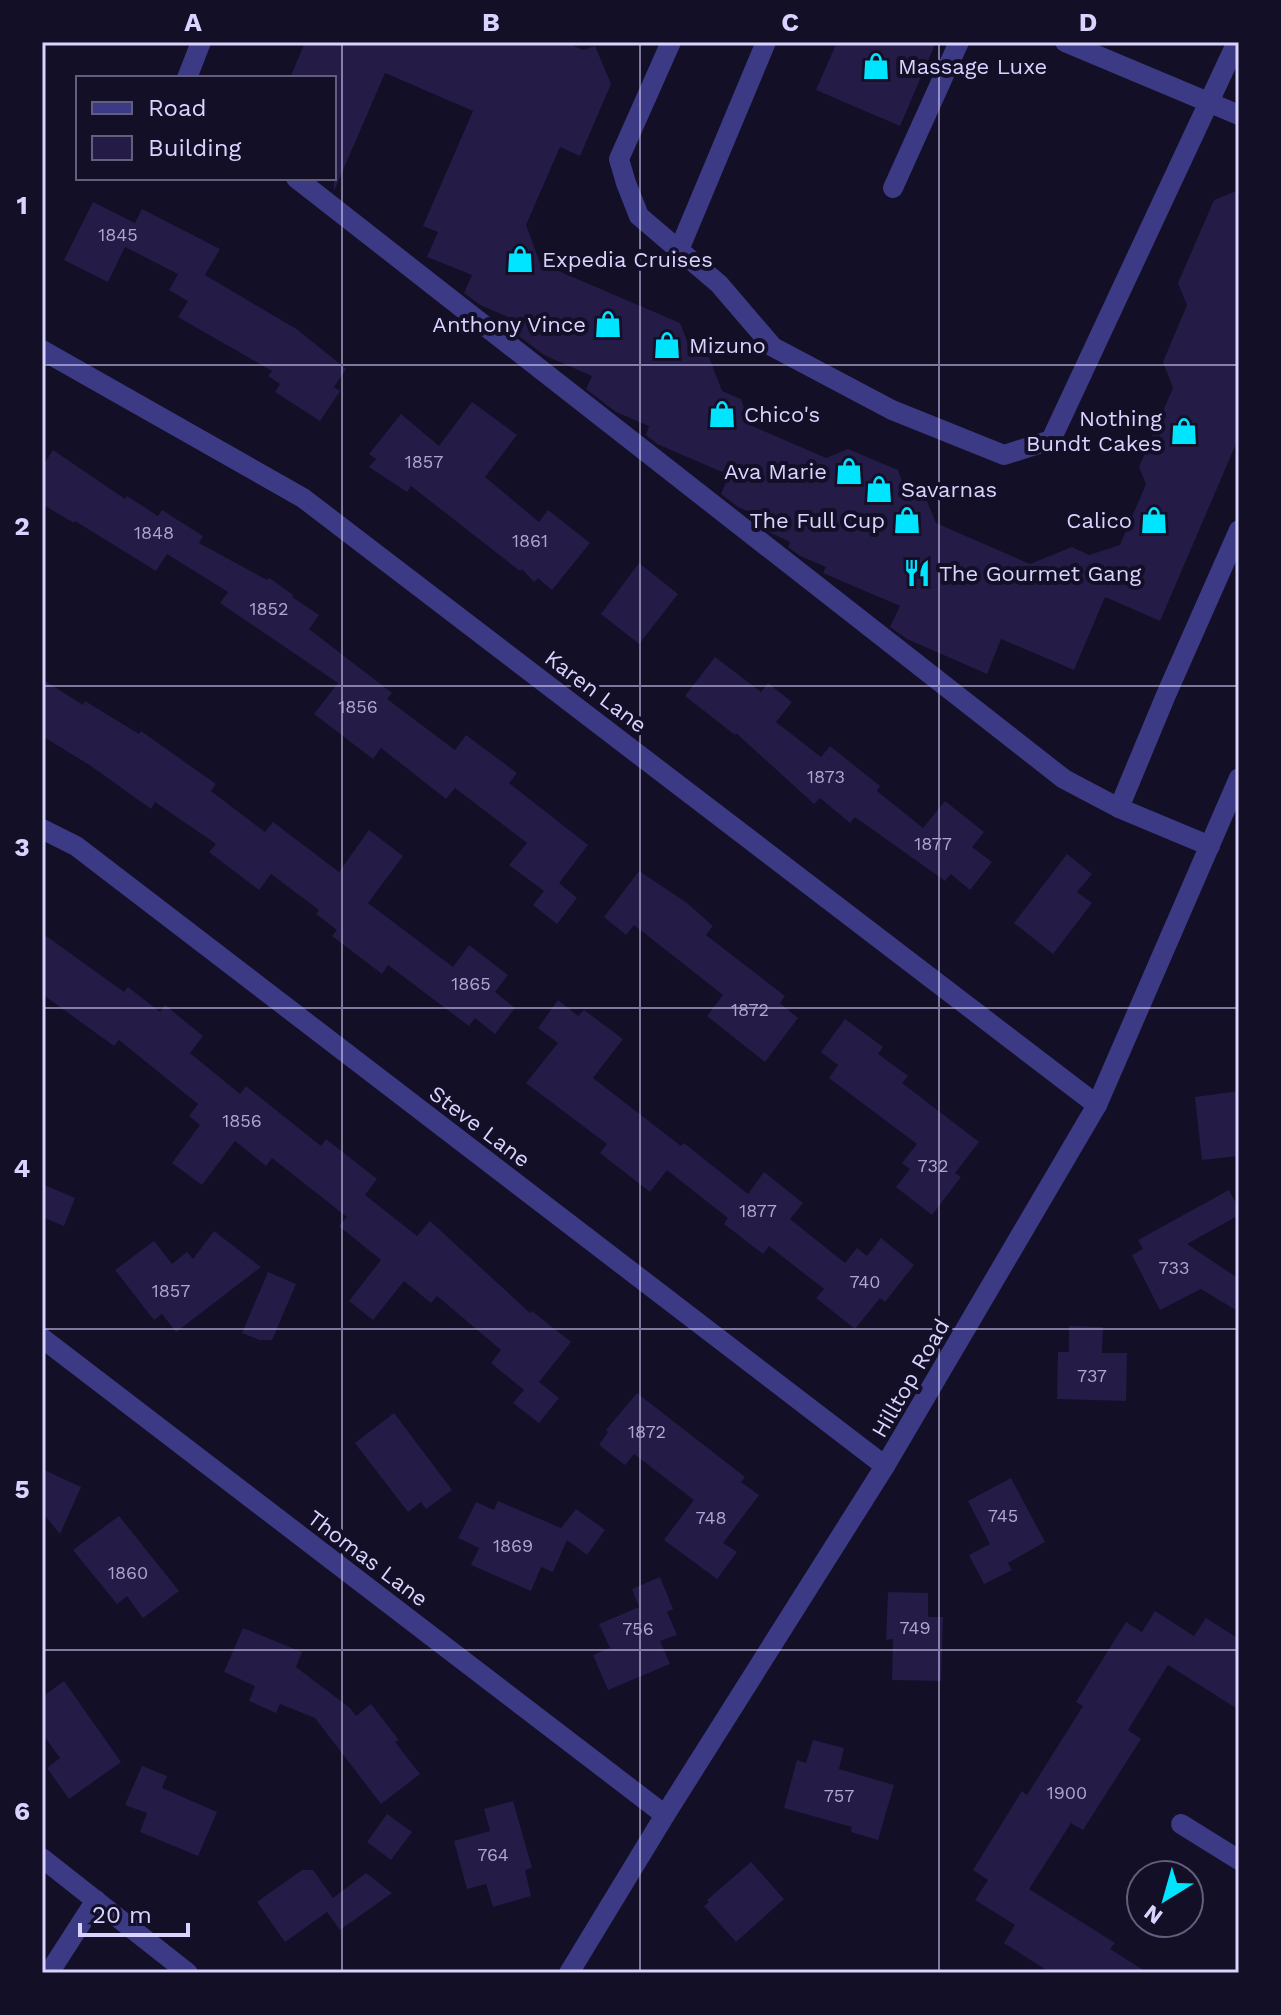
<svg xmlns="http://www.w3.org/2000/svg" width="1281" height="2015" font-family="'Work Sans',sans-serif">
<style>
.building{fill:#241b47}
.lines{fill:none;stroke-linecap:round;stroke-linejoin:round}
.minor{stroke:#3d3a85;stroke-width:20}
.grid{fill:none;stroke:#d9d4ff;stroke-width:2;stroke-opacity:0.55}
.labels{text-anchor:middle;stroke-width:8;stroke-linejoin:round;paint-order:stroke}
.number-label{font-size:18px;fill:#aca6d1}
.poi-label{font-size:22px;fill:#d9d4ff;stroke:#130f26;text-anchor:start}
.street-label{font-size:22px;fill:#d9d4ff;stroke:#130f26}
.neatline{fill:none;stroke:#d9d4ff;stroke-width:3}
.grid-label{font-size:26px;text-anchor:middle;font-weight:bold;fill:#d9d4ff}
</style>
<rect width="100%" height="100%" fill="#130f26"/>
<!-- building -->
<g class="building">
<path d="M305,42H565L583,50L595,46L611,84L580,156L560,147L526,225L540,263L680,323L690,348L709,357L722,391L741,399L750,425L826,458L848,449L898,470L906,492L927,501L936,523L1030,564L1072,547L1089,555L1120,545L1146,484L1139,467L1173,388L1163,362L1187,305L1178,283L1214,200L1239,190V437L1160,621L1105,597L1074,670L1001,639L987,674L907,639L890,627L900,606L823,573L826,567L800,556L788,547L790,542L771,533L756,521L758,516L738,507L721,494L729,475L657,444L646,435L649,426L616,412L586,389L592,376L544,355L511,330L515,320L480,305L464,293L472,275L427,257L438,232L423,226L473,111L385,73L334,191V78H290Z"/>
<path d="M837,42H936L900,126L816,90Z"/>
<path d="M93,202L135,223L142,209L220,249L205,275L298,330L346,369L334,387L340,391L320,421L275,392L280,384L268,376L272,371L178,317L188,301L169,290L178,274L125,247L108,282L64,260Z"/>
<path d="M472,402L517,435L485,477L539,522L548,510L590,543L552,590L538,578L534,582L522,569L520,571L411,486L407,492L369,467L376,459L369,454L401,414L439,446Z"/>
<path d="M53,450L125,499L127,496L158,516L162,510L203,536L199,543L267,580L268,578L271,579L293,595L292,597L319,615L309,629L392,693L387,699L455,750L466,735L517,773L509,783L588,845L559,883L577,898L557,924L533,905L544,891L509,865L527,843L455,788L446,799L381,748L373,759L314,714L338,683L220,603L228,592L167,554L156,571L75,521L74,523L42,504V467Z"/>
<path d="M639,563L678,594L639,644L601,614Z"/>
<path d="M715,657L761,692L768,683L792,702L776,722L821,757L830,746L880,786L877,791L923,828L945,801L984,832L972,847L992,862L970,890L951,874L945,881L855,817L850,823L820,798L814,804L736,733L735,735L685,696Z"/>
<path d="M42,679L83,705L85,701L139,734L141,731L216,784L211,791L265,832L273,822L339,872L369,830L403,856L368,903L453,967L469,945L508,975L495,992L515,1008L495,1034L475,1018L469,1026L388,965L382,974L332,936L337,930L316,914L319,910L271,874L259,890L209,852L216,844L155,802L151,809L91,766L42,736Z"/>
<path d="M1067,854L1092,874L1077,892L1092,903L1053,954L1014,923Z"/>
<path d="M639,871L687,903L713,926L706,935L785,996L780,1003L798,1018L765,1062L707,1016L723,995L634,925L626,935L604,917Z"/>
<path d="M42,933L124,992L128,987L160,1012L165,1005L203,1036L190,1053L240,1094L246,1086L252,1091L321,1146L326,1139L377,1179L365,1195L417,1236L430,1221L530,1313L532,1311L571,1342L539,1382L559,1398L539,1423L513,1403L524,1390L491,1363L501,1350L437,1296L431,1303L404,1281L373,1320L349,1301L381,1260L339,1226L347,1217L272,1158L266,1166L235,1141L202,1185L172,1163L200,1125L189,1116L198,1104L119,1040L114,1046L42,994Z"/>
<path d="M558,1000L578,1016L584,1010L623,1039L593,1078L681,1146L684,1143L748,1194L764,1172L803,1203L790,1219L845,1263L857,1248L867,1256L881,1238L914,1265L885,1302L880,1298L855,1329L816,1298L824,1289L769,1246L763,1254L724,1224L728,1218L667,1170L650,1192L600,1153L607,1144L526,1083L558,1043L538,1028Z"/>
<path d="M845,1019L883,1047L878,1054L908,1076L902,1083L979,1142L955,1173L961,1177L932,1215L896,1187L910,1169L902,1163L917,1144L829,1078L838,1065L821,1052Z"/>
<path d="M1239,1091V1156L1202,1160L1195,1097Z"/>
<path d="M42,1184L75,1198L64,1226L42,1217Z"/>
<path d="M1229,1190L1239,1209V1215L1187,1244L1239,1279V1312L1201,1289L1160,1310L1132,1255L1143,1249L1138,1240Z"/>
<path d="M214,1231L261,1267L176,1332L162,1314L154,1320L115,1270L154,1241L172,1264L187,1252L193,1259Z"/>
<path d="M268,1272L296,1284L272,1340H260L242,1333Z"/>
<path d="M1069,1326L1103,1327L1102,1353H1127L1126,1401L1057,1399L1058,1352H1069Z"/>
<path d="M637,1393L745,1477L741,1482L759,1495L723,1543L737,1552L717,1579L664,1540L694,1500L634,1454L625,1465L599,1445L608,1432L606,1430Z"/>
<path d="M394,1413L452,1490L426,1509L421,1502L408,1512L355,1443Z"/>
<path d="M42,1469L81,1487L60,1534L42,1512Z"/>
<path d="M1011,1478L1045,1542L1008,1563L1012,1570L984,1584L969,1555L990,1544L968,1501Z"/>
<path d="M498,1501L561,1528L576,1509L605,1530L587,1555L567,1540L553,1572L541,1567L531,1591L471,1565L479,1548L458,1538L476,1502L494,1510Z"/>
<path d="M119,1516L179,1591L143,1618L127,1596L117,1604L73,1550Z"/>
<path d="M660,1577L673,1609L667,1612L677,1635L660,1641L670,1664L608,1690L593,1655L610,1648L599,1624L639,1607L632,1589Z"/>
<path d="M888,1592L928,1593V1617H943L941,1681L892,1680L893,1639L886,1640Z"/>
<path d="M1155,1611L1194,1636L1206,1618L1239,1639V1710L1168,1665L1128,1730L1141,1739L1083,1830L1071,1823L1029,1889L1115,1943L1110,1949L1148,1973H1051L1004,1943L1015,1925L975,1900L988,1880L973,1870L1022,1791L1027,1795L1083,1706L1076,1702L1126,1622L1142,1632Z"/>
<path d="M243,1628L302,1652L296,1667L350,1708L356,1716L371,1704L399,1740L395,1742L420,1774L381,1804L315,1718L280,1704L276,1713L249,1701L255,1686L224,1672Z"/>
<path d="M64,1681L121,1762L69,1799L47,1768L60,1758L42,1733V1697Z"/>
<path d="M813,1740L844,1748L839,1769L894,1785L878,1840L851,1832L852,1827L784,1808L797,1760L806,1763Z"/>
<path d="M142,1766L167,1776L162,1788L217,1812L198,1856L140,1832L147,1813L125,1805Z"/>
<path d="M513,1801L532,1868L525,1870L531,1896L493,1907L486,1884L467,1889L454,1841L490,1831L484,1809Z"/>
<path d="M387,1814L412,1832L391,1860L367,1842Z"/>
<path d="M751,1862L784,1899L736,1942L704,1906L709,1902L707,1900Z"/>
<path d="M302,1870H313L333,1898L366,1873L392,1893L340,1930L327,1912L285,1942L257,1902Z"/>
</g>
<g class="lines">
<!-- minor -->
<g class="minor">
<path d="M671,42L619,159L626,183L639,216L719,284L773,347L892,410L1004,455L1051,440L1237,42"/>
<path d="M1065,42L1239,115"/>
<path d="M187,78L201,42"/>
<path d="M296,178L1064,779L1119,808L1210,846"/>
<path d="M893,188L959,42"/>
<path d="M679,250L766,42"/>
<path d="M42,350L303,498L1097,1105"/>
<path d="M1119,808L1166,695L1239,530"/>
<path d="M42,829L76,846L885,1466"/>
<path d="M42,1338L665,1815"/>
<path d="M1181,1824L1239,1860"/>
<path d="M42,1858L188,1973"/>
<path d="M49,1973L96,1900"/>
<path d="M569,1973L665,1815L885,1466L1097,1105L1239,778"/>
</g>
</g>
<!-- grid -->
<path class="grid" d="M342,42V1973M640,42V1973M939,42V1973M42,365H1239M42,686H1239M42,1008H1239M42,1329H1239M42,1650H1239"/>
<!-- icons -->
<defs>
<g id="shop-bare" transform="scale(2.16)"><path d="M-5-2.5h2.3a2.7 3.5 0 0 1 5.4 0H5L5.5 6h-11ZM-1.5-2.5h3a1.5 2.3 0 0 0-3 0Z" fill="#00e5ff" stroke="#130f26" stroke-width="2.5" paint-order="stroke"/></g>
<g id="restaurant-bare" transform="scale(2.16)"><path d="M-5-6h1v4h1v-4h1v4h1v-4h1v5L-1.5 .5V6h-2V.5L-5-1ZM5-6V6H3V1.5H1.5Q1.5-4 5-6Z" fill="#00e5ff" stroke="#130f26" stroke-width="2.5" paint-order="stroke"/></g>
</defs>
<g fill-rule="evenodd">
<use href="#shop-bare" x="876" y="66"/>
<use href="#shop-bare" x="520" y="259"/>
<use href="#shop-bare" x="608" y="324"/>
<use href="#shop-bare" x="667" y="345"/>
<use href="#shop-bare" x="722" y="414"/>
<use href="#shop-bare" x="1184" y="431"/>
<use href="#shop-bare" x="849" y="471"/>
<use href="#shop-bare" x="879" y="489"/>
<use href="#shop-bare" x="907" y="520"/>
<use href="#shop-bare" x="1154" y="520"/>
<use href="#restaurant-bare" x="917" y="573"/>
</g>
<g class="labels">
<!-- number labels -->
<g class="number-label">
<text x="118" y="241">1845</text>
<text x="424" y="468">1857</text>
<text x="154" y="539">1848</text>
<text x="530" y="547">1861</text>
<text x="269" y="615">1852</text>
<text x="358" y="713">1856</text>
<text x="826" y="783">1873</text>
<text x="933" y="850">1877</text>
<text x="471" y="990">1865</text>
<text x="750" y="1016">1872</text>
<text x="242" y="1127">1856</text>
<text x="933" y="1172">732</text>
<text x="758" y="1217">1877</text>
<text x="1174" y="1274">733</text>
<text x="865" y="1288">740</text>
<text x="171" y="1297">1857</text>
<text x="1092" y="1382">737</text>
<text x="647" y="1438">1872</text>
<text x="1003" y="1522">745</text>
<text x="711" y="1524">748</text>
<text x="513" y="1552">1869</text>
<text x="128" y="1579">1860</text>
<text x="915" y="1634">749</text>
<text x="638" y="1635">756</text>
<text x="1067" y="1799">1900</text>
<text x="839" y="1802">757</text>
<text x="493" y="1861">764</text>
</g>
<!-- poi labels -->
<g class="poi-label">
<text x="898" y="74">Massage Luxe</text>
<text x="542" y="267">Expedia Cruises</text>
<text x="586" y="332" text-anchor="end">Anthony Vince</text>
<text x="689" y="353">Mizuno</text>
<text x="744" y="422">Chico's</text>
<text x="1162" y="426" text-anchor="end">Nothing<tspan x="1162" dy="25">Bundt Cakes</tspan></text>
<text x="827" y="479" text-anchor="end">Ava Marie</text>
<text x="901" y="497">Savarnas</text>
<text x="885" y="528" text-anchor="end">The Full Cup</text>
<text x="1132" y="528" text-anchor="end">Calico</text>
<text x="939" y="581">The Gourmet Gang</text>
</g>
<!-- street labels -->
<g class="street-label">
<text transform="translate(596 691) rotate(37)" y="8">Karen Lane</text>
<text transform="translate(480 1126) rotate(37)" y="8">Steve Lane</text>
<text transform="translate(910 1378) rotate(-60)" y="8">Hilltop Road</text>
<text transform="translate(368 1558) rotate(37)" y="8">Thomas Lane</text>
</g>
</g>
<!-- border -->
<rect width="1281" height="2015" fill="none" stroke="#130f26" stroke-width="88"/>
<!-- legend -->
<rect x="76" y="76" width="260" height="104" fill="#130f26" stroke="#625e7d" stroke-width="2"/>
<rect x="92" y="102" width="40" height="12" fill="#3d3a85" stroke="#625e7d" stroke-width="2"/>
<text x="148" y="116" font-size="24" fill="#d9d4ff">Road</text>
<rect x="92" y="136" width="40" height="24" fill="#241b47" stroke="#625e7d" stroke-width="2"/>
<text x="148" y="156" font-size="24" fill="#d9d4ff">Building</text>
<!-- north arrow -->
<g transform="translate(1165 1899) rotate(217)"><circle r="38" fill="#130f26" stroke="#625e7d" stroke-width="2"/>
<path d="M0-6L14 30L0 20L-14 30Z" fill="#00e5ff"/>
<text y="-12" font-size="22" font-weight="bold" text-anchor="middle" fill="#d9d4ff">N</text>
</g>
<!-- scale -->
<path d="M80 1923v12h108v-12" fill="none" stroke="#d9d4ff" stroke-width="4"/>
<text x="92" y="1923" font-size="24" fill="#d9d4ff" stroke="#130f26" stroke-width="6" paint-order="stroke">20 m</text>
<rect x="44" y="44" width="1193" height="1927" class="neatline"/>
<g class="grid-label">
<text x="193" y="31">A</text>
<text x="491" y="31">B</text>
<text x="790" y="31">C</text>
<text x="1088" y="31">D</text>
<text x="22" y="214">1</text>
<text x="22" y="535">2</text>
<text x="22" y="856">3</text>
<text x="22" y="1177">4</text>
<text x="22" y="1498">5</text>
<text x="22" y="1820">6</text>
</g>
</svg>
